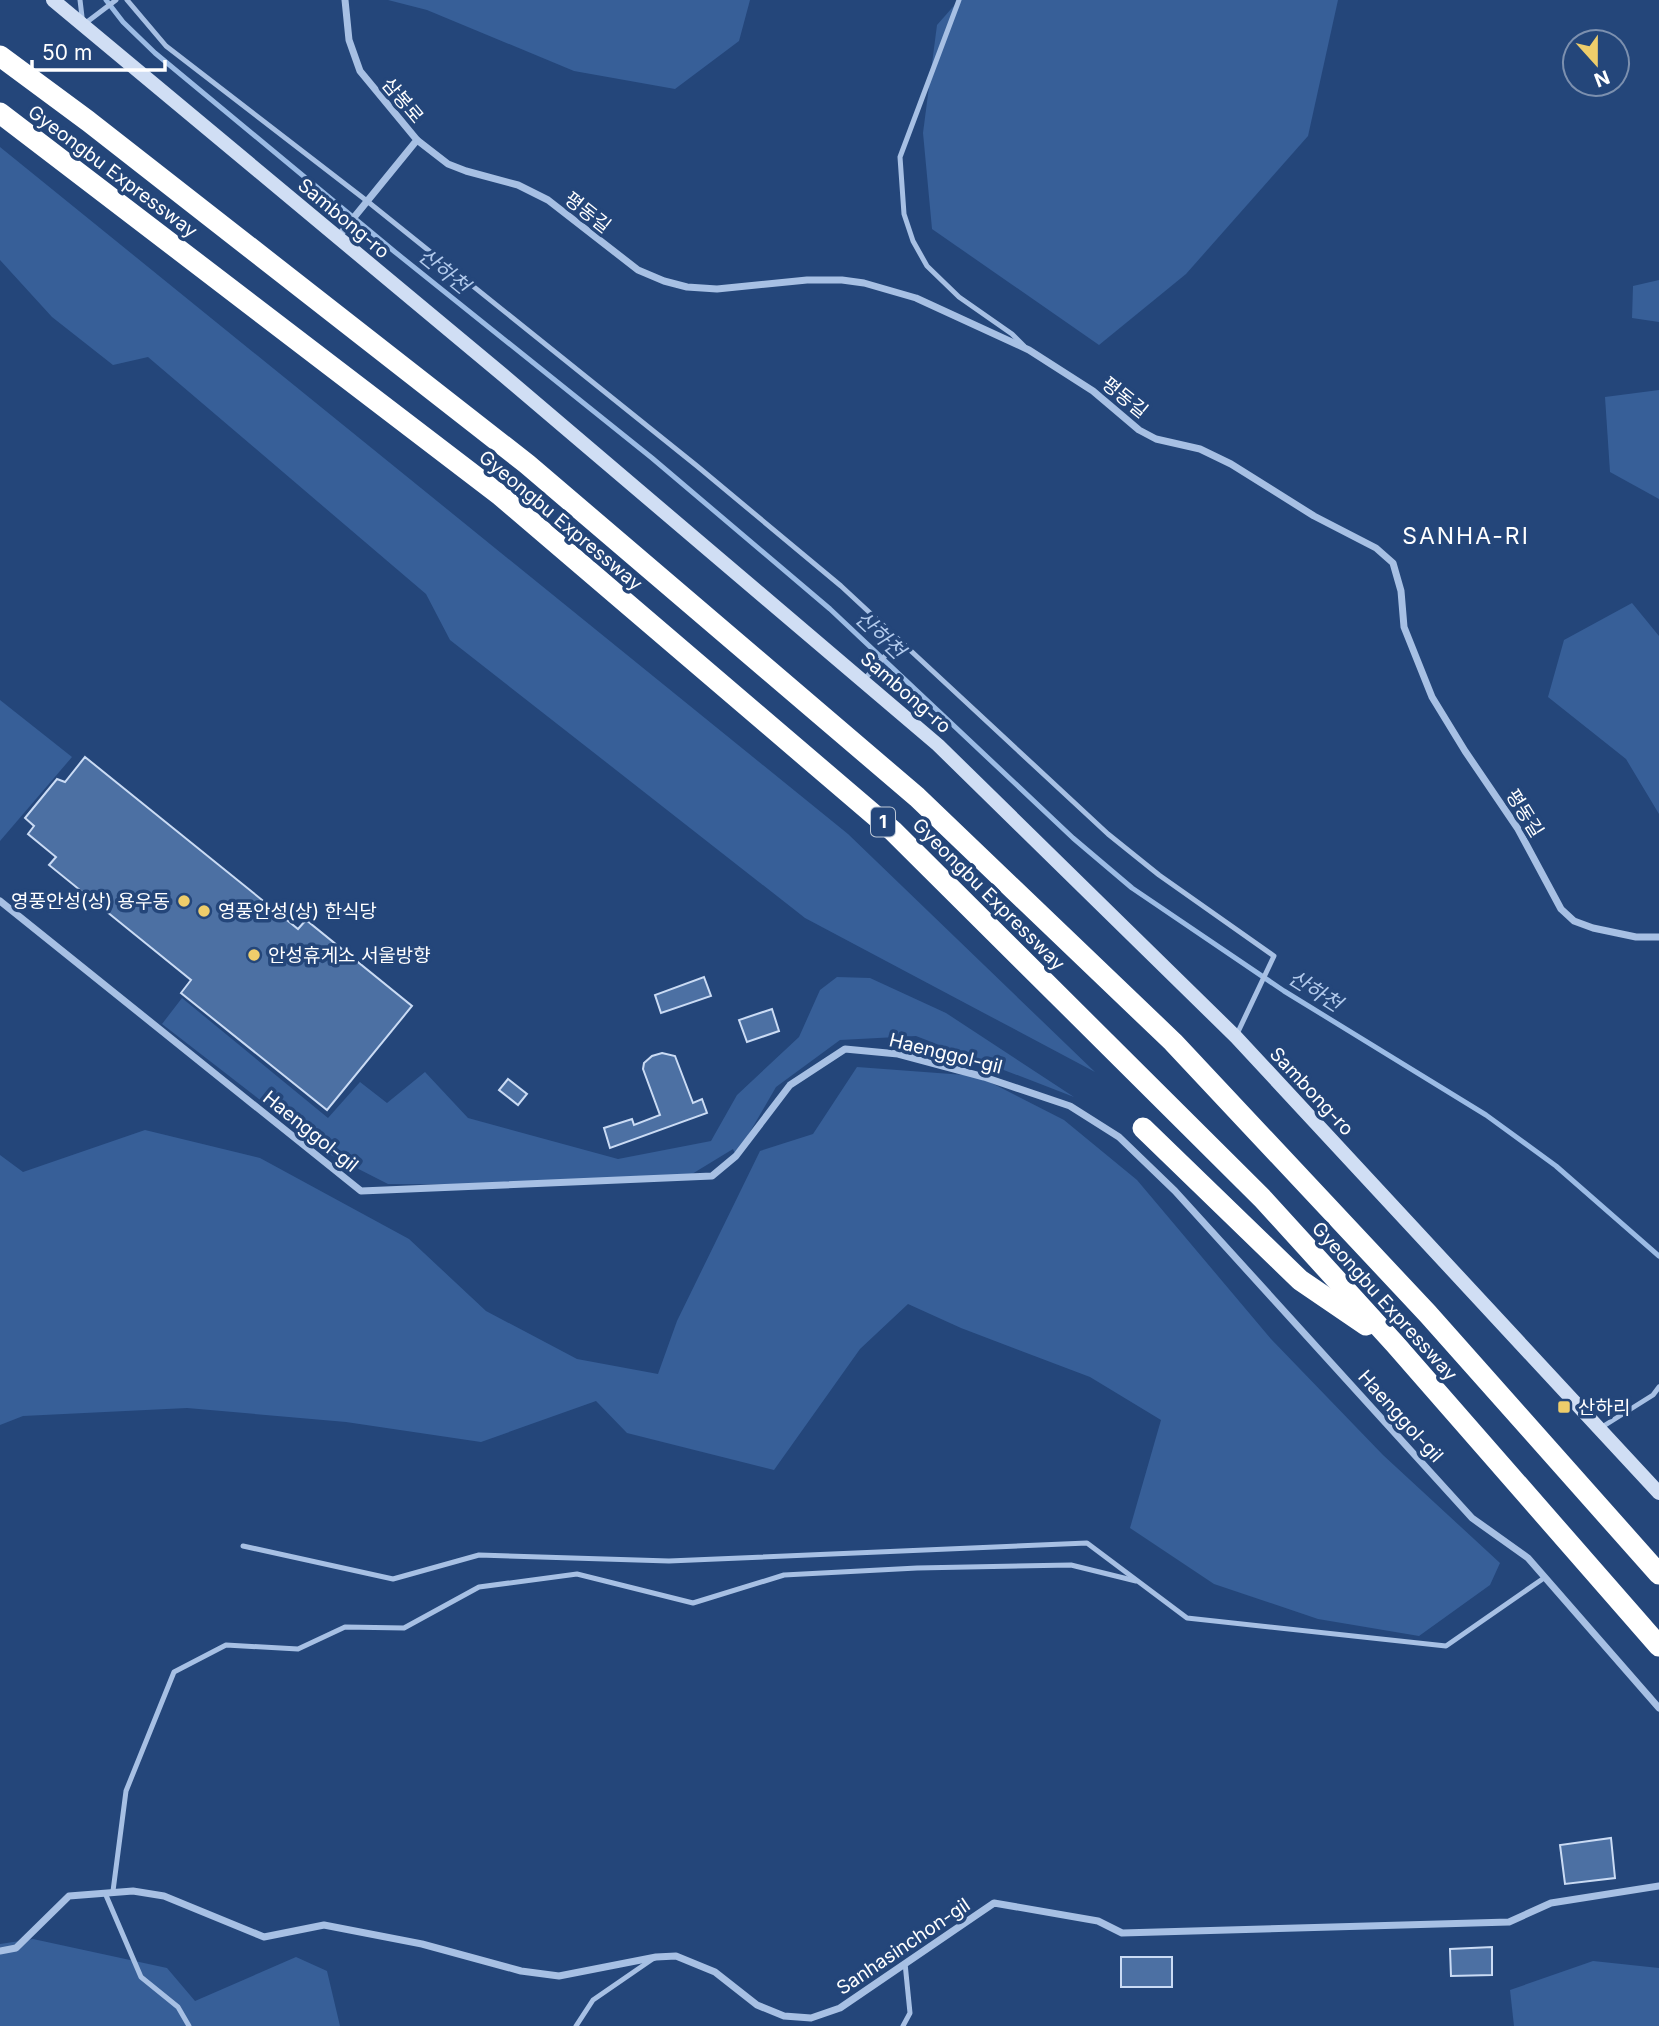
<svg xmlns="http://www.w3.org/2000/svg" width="1659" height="2026" font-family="Inter,'Noto Sans KR',sans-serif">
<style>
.green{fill:#375f98}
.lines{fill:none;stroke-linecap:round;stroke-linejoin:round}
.stream{stroke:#9bbbe5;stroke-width:5}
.building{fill:#4c70a3;stroke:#cadbf4;stroke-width:2}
.lane{stroke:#a7c0e4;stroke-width:5}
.street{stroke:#a7c0e4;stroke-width:7}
.secondary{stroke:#d0def4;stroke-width:14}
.highway{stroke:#fff;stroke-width:21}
.poi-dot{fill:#eecd6b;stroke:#24467a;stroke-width:2.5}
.labels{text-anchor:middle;stroke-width:7;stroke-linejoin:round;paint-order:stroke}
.shield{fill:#24467a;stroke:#bdc8d7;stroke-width:2}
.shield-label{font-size:18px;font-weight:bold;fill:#fff}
.street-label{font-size:19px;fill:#fff;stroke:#24467a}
.poi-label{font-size:19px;fill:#fff;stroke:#24467a;text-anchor:start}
.water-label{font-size:21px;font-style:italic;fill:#b2caec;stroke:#24467a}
.quarter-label{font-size:23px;letter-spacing:2px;fill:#fff;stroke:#24467a}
</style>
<rect width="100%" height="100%" fill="#24467a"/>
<!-- green -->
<g class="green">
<path d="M388,0H750L739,41L675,89L574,71L427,10Z"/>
<path d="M959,0H1338L1308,136L1186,274L1099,345L932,229L923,133L937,25Z"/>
<path d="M0,147L848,834L1095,1072L805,918L450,640L426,594L148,357L113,365L52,317L0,260Z"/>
<path d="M1659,280V322L1632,318L1633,286Z"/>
<path d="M1659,390V499L1610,472L1605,397Z"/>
<path d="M1632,603L1659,636V814L1626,759L1548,697L1564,640Z"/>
<path d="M0,700L72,757L0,841Z"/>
<path d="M837,977L870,978L946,1013L1074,1097L916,1036L840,1040L776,1087L736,1156L733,1149L692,1174L577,1185L388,1184L331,1155L162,1024L182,998L328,1118L360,1082L387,1103L425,1072L468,1118L618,1159L711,1141L737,1095L799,1037L820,990Z"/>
<path d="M857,1067L978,1076L1064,1120L1137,1180L1271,1339L1383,1455L1500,1563L1490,1585L1419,1636L1318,1619L1214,1584L1130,1528L1161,1420L1090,1377L961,1328L908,1304L860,1349L774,1470L627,1433L596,1401L481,1442L346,1422L187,1408L23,1416L0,1425V1155L23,1172L145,1130L260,1158L409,1239L486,1311L577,1359L658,1374L677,1321L760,1151L813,1134Z"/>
<path d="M33,1939L167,1968L195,2001L296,1957L327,1971L340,2026H0V1944Z"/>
<path d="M1593,1961L1659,1968V2026H1514L1510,1990Z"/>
</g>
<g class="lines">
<!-- stream -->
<path class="stream" d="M106,0L123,22L155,53L395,252L652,458L830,609L1073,838L1132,888L1284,991L1486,1115L1556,1166L1659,1256"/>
</g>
<!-- building -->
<g class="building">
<path d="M85,757L298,929L306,920L412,1006L327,1110L181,993L191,980L49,865L56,857L28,834L34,826L25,818L57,779L65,782Z"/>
<path d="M704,977L711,996L661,1013L655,995Z"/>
<path d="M772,1009L779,1031L747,1042L739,1020Z"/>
<path d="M662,1053L675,1056L693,1103L702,1099L707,1113L610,1148L604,1128L632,1119L634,1125L660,1115L643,1069L644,1063L652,1056Z"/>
<path d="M508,1079L527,1094L518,1105L499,1090Z"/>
<path d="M1611,1838L1615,1878L1565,1884L1560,1845Z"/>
<path d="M1492,1947V1975L1451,1976L1450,1949Z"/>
<rect x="1121" y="1957" width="51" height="30"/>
</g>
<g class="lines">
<!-- lane -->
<g class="lane">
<path d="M80,0L83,25L116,0"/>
<path d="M127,0L166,46L367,201L697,466L841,586L1108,834L1159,875L1274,956L1237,1034"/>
<path d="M959,0L900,157L904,214L913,241L927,266L959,297L1012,334L1024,346"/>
<path d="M863,681L899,640"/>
<path d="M1602,1427L1653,1395L1659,1387"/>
<path d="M243,1546L393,1579L479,1555L669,1561L1087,1543L1187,1618L1446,1646L1544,1578"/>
<path d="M113,1891L126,1791L174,1672L226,1645L298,1649L345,1627L404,1628L479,1587L577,1574L693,1603L784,1575L917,1568L1071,1565L1136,1581"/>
<path d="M105,1893L141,1977L178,2007L189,2026"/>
<path d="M576,2026L593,2000L654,1958"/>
<path d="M903,2026L910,2013L905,1963"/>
</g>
<!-- street -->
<g class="street">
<path d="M417,140L448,164L466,171L518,185L548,200L638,270L664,281L687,287L717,289L807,280H842L864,283L916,298L1029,350L1093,391L1139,430L1156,439L1200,449L1231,464L1314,516L1376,548L1393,563L1401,591L1404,627L1432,697L1465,751L1518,829L1561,909L1574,921L1593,928L1636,937H1659"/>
<path d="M338,237L417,140L360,71L349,40L345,0"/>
<path d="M0,901L361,1191L712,1176L736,1156L790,1085L845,1049L898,1054L984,1077L1070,1106L1119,1137L1175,1191L1472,1518L1528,1558L1659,1708"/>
<path d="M0,1951L16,1948L69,1896L133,1891L164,1896L264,1937L324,1925L422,1944L521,1971L559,1976L656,1957L676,1956L715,1972L757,2005L784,2016L811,2018L840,2008L994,1903L1098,1921L1122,1933L1509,1922L1551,1903L1659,1886"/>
</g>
<!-- secondary -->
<path class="secondary" d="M53,0L503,375L938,745L1236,1037L1659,1493"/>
<!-- highway -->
<g class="highway">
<path d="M0,56L88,121L527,464L917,797L1173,1042L1428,1314L1659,1574"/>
<path d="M0,113L501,496L893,831L1262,1198L1395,1344L1659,1646"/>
<path d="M1143,1128L1300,1280L1366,1325"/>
</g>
</g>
<!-- markers -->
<g class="poi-dot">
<circle cx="184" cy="901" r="7"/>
<circle cx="204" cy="911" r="7"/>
<circle cx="254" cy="955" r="7"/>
<rect x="1557" y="1400" width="14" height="14" rx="3.5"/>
</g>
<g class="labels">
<!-- shield labels -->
<rect class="shield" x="871" y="807.5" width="24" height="29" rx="5"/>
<g class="shield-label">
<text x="883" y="828">1</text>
</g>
<!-- street labels -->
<g class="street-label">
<text transform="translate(403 100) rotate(50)" y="7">삼봉로</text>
<text transform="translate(113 171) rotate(37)" y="7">Gyeongbu Expressway</text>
<text transform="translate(588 212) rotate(38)" y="7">평동길</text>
<text transform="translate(344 218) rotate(40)" y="7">Sambong-ro</text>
<text transform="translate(1125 397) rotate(39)" y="7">평동길</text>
<text transform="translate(561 520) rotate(40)" y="7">Gyeongbu Expressway</text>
<text transform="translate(906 692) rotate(41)" y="7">Sambong-ro</text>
<text transform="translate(1525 813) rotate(58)" y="7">평동길</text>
<text transform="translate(989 894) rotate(45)" y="7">Gyeongbu Expressway</text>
<text transform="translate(946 1053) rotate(14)" y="7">Haenggol-gil</text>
<text transform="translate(1312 1091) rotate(47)" y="7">Sambong-ro</text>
<text transform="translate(311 1131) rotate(39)" y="7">Haenggol-gil</text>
<text transform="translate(1385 1301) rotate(48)" y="7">Gyeongbu Expressway</text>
<text transform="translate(1401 1416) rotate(48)" y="7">Haenggol-gil</text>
<text transform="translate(903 1946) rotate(-34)" y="7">Sanhasinchon-gil</text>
</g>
<!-- poi labels -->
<g class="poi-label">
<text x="170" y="908" text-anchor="end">영풍안성(상) 용우동</text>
<text x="218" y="918">영풍안성(상) 한식당</text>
<text x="268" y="962">안성휴게소 서울방향</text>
<text x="1578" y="1414">산하리</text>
</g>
<!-- water labels -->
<g class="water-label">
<text transform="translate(444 271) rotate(39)" y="7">산하천</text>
<text transform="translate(880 635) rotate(43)" y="7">산하천</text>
<text transform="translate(1315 991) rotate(32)" y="7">산하천</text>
</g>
<!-- quarter labels -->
<g class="quarter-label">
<text x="1466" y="544">SANHA-RI</text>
</g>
</g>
<!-- north arrow -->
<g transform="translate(1596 63) rotate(159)"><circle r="33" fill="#24467a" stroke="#7c90af" stroke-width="2"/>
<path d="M0-5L12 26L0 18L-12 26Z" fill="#eecd6b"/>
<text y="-10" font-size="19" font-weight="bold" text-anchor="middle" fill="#ffffff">N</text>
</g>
<!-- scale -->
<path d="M32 60v10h133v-10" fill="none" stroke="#ffffff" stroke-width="3.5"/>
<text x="42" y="60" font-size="21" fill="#ffffff" stroke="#24467a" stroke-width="5" paint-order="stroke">50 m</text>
</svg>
